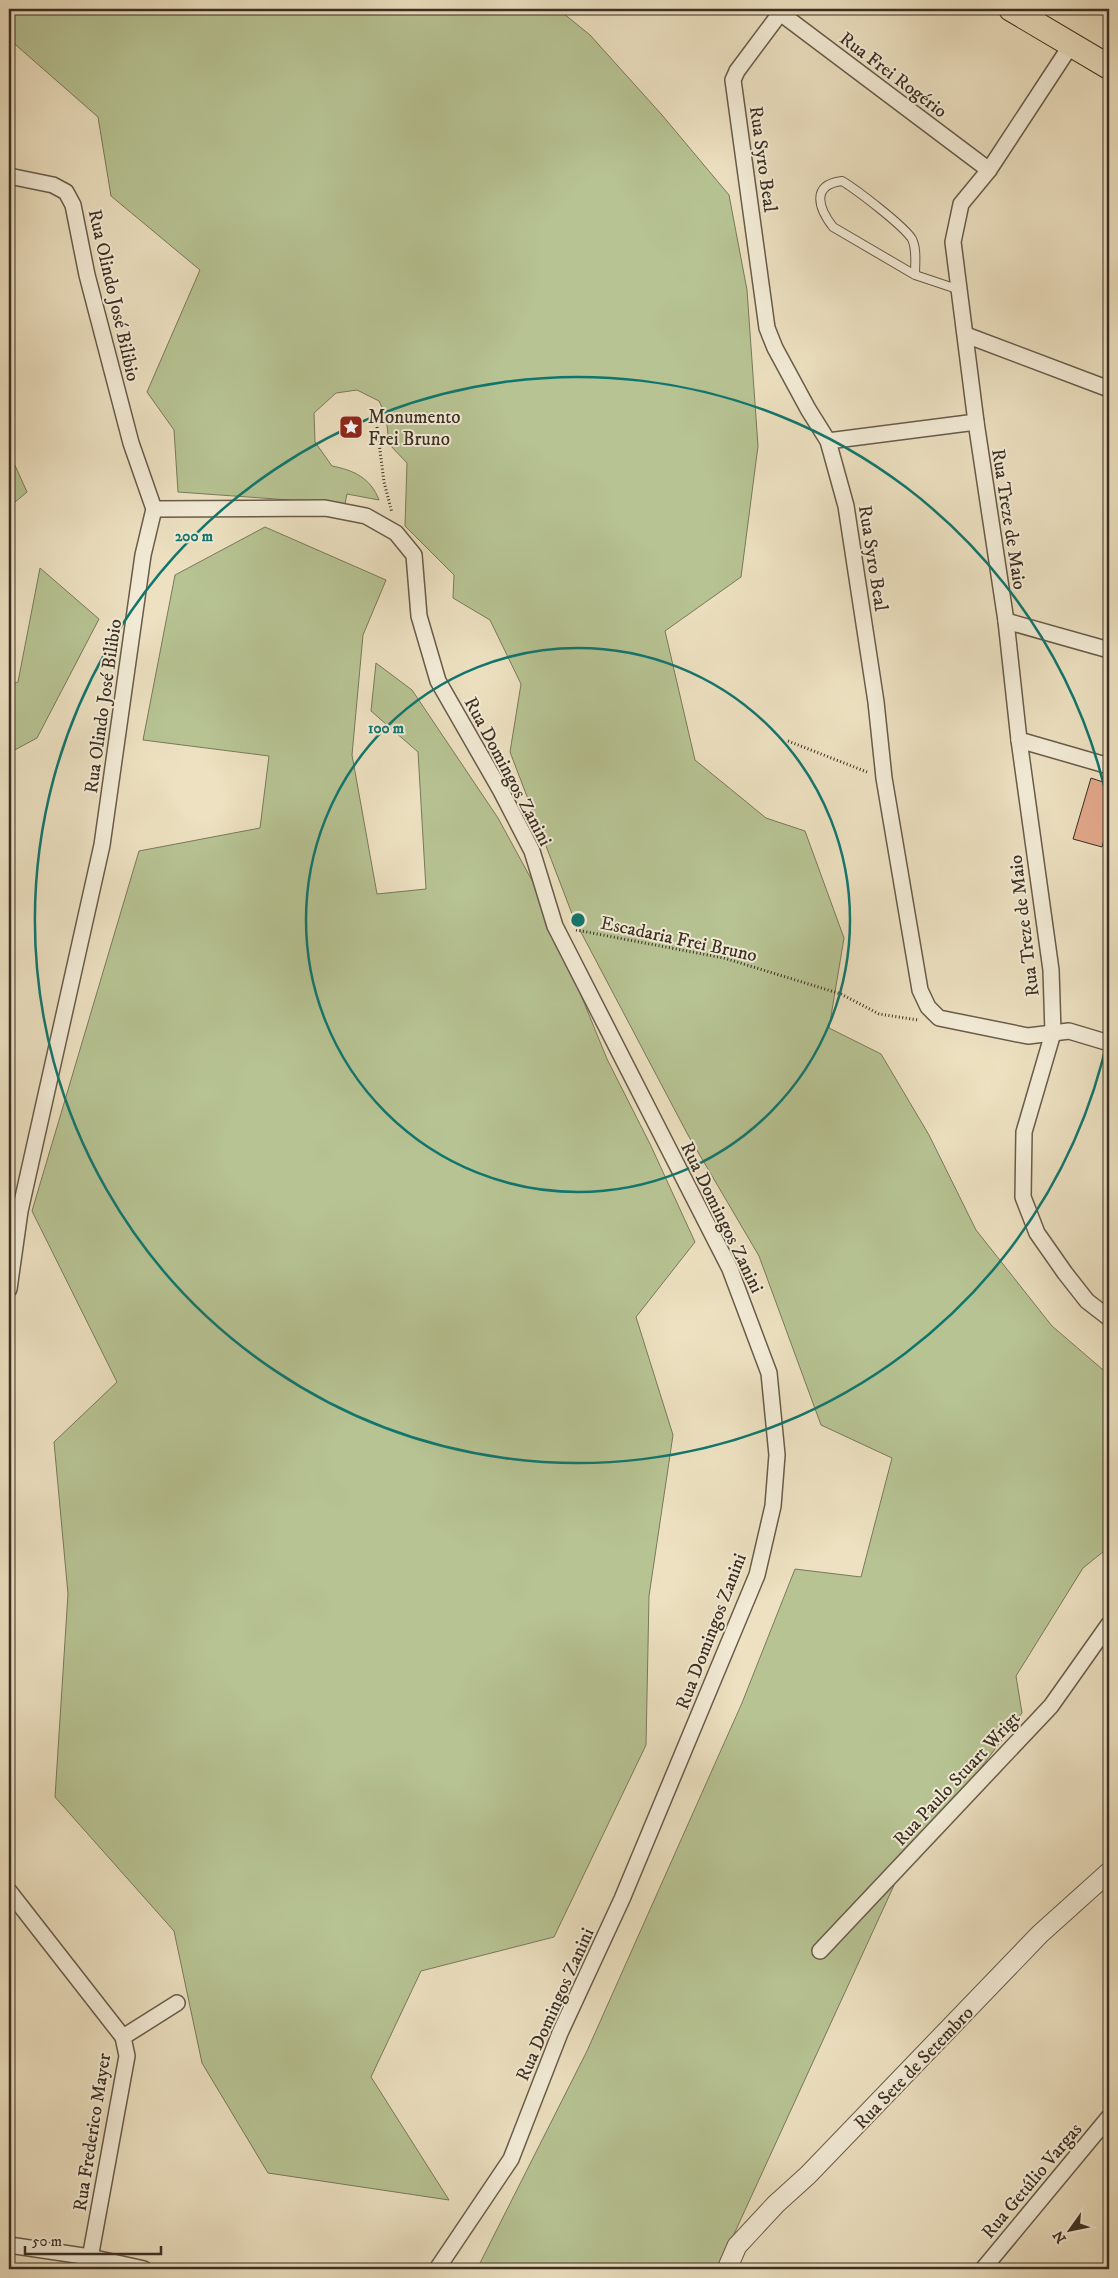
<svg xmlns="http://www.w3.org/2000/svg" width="1118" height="2278" font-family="'IM FELL DW Pica',serif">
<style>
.green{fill:#b7c393;stroke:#79795b}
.building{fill:#e1a88a;stroke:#3b2f23}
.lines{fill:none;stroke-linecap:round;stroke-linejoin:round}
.service-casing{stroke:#685c4a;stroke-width:10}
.minor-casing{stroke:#685c4a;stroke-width:18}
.tertiary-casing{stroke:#685c4a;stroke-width:21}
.primary-casing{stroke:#3b2f23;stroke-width:26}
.path{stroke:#3b2f23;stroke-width:3;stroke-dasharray:1 2.5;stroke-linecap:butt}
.service{stroke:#f3ecd7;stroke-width:8}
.minor{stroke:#f3ecd7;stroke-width:15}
.tertiary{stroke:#f3ecd7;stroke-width:19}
.primary{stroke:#ede1c1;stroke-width:24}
.ring{fill:none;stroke:#0f766e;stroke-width:2.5}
.labels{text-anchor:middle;stroke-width:4;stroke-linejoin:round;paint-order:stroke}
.street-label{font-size:19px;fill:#3b2f23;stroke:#f3ecd7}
.poi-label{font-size:19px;fill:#3b2f23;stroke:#f3ecd7;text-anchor:start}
.centre{fill:#0f766e;stroke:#f3ecd7;stroke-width:2.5}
.ring-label{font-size:15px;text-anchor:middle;font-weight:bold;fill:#0f766e;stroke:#f3ecd7;stroke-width:4;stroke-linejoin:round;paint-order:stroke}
</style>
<rect width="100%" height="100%" fill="#ede1c1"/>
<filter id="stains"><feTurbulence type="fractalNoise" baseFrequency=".004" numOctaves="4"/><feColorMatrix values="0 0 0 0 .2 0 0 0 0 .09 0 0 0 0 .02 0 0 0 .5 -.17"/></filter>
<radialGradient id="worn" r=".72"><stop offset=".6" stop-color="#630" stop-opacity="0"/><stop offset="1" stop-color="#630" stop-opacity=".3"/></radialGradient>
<!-- green -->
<g class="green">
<path d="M9,9H558L590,35L662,115L729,195L747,290L758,446L741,577L665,631L695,760L766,818L805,831L844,938L829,1028L881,1054L929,1135L976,1230L1052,1326L1109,1375V1547L1083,1568L1016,1676L1022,1713L896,1881L718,2269H477L587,2051L742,1703L795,1569L861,1577L892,1458L821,1425L759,1256L688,1135L574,919L510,752L521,684L490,620L453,598L454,575L405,526L407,463L389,444L386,416L379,401L357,390L336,393L314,413L315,442L332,466C353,470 371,478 379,500L347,494L345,504L178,492L174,430L147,392L200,270L111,196L98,117L9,39Z"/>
<path d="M9,452L27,492L9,507Z"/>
<path d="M265,527L386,580L363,635L352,755L377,894L426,889L418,752L371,711L376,663L412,690L498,818L541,897L607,1059L651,1146L695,1242L636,1317L673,1435L649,1596L646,1745L554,1937L421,1971L371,2077L449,2200L268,2173L202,2063L174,1931L55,1797L68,1594L54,1442L117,1382L32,1211L139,851L260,828L269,756L143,740L175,575Z"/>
<path d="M40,568L99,619L37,738L9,753V686L18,682Z"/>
</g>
<!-- building -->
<path class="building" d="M1091,778L1109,784V821L1102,847L1073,839Z"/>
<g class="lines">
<!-- service casing -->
<g class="service-casing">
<path id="service" d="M915,275C915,264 917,249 912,239C904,226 857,190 842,181C810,185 819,209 833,227L915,275L960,290"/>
</g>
<!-- minor casing -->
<g class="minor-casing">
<g id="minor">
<path d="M775,9L989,170"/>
<path d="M781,12L737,71L733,80L767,328L775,348L808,409L828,441L846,506L876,702L884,778L920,990L928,1007L939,1018L1028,1036L1069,1031L1109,1043"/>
<path d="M1071,45L989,170L961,204L953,242L976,422L1006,621L1019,740L1051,970L1053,1033L1024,1132L1023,1197L1037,1233L1065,1273L1087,1301L1109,1318"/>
<path d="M9,176L53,185L66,192L73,205L87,275L131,443L154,509L143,555L102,845L20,1211L9,1289"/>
<path d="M966,335L1109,389"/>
<path d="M828,441L976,422"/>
<path d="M154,509L325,508L366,516L396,533L414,555L419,616L438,681L501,791L532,851L555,926L730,1269L769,1373L777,1455L773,1506L757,1575L622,1899L560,2033L511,2159L437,2269"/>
<path d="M1006,621L1109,650"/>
<path d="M1019,740L1109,766"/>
<path d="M9,1891L123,2037L127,2056L88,2269"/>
<path d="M820,1951L1051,1706L1109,1624"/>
<path d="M123,2037L177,2003"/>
<path d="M9,2245L90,2257L144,2269"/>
<path d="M983,2269L1109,2117"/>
</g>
</g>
<!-- tertiary casing -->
<g class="tertiary-casing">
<path id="tertiary" d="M727,2269L737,2246L776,2204L808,2175L1040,1934L1109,1872"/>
</g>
<!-- primary casing -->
<g class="primary-casing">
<path id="primary" d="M1011,9L1109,67"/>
</g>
<!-- path -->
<g class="path">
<path d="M377,427L384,482L392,513"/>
<path d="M788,741L867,772"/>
<path d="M576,930L724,958L841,994L879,1014L918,1020"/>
</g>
<!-- service -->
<use href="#service" class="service"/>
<!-- minor -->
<use href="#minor" class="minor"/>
<!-- tertiary -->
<use href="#tertiary" class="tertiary"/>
<!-- primary -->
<use href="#primary" class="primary"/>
</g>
<!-- distance rings -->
<g class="ring">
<circle cx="578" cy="920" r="272"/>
<path d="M1109 1033A543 543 0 1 1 1109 807"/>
</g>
<!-- icons -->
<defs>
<g id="sight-square" transform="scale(1.25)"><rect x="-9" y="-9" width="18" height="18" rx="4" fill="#8f2418" stroke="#f3ecd7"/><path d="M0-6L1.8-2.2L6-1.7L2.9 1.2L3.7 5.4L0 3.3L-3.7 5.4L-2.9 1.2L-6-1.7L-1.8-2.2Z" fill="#fff"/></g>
</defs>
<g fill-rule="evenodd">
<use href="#sight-square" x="351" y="427"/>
</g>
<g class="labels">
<!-- street labels -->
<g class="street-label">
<text transform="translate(894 74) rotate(37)" y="7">Rua Frei Rogério</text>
<text transform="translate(764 159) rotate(82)" y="7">Rua Syro Beal</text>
<text transform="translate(115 295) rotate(77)" y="7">Rua Olindo José Bilibio</text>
<text transform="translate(1010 519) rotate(81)" y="7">Rua Treze de Maio</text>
<text transform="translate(874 558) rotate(81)" y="7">Rua Syro Beal</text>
<text transform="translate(102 706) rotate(-82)" y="7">Rua Olindo José Bilibio</text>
<text transform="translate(509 771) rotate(62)" y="7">Rua Domingos Zanini</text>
<text transform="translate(1023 926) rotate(-97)" y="7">Rua Treze de Maio</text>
<text transform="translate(679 938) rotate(12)" y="7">Escadaria Frei Bruno</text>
<text transform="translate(723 1217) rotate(64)" y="7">Rua Domingos Zanini</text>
<text transform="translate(710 1631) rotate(-69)" y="7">Rua Domingos Zanini</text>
<text transform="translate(956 1778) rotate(-47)" y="7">Rua Paulo Stuart Wrigt</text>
<text transform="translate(554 2004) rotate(-66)" y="7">Rua Domingos Zanini</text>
<text transform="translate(913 2067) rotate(-46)" y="7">Rua Sete de Setembro</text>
<text transform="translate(91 2132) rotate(-81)" y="7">Rua Frederico Mayer</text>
<text transform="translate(1031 2180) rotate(-50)" y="7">Rua Getúlio Vargas</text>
</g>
<!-- poi labels -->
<g class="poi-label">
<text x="368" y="423">Monumento<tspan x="368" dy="22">Frei Bruno</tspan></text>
</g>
</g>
<circle cx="578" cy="920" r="8" class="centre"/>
<g class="ring-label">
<text x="194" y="541">200 m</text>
<text x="386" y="733">100 m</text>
</g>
<!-- margin -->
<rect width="1118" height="2278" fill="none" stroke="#ede1c1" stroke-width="30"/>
<rect x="10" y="10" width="1098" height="2258" fill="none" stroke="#3b2f23" stroke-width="2.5"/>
<rect x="15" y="15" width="1088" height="2248" fill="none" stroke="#3b2f23"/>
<!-- north arrow -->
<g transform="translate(1070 2230) rotate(237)" stroke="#f3ecd7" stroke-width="4" paint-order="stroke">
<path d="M0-4L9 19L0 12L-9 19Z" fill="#3b2f23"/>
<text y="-8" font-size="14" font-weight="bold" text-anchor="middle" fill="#3b2f23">N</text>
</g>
<!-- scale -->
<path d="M25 2246v8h136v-8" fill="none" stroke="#3b2f23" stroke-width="2.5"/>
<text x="32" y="2246" font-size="15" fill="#3b2f23" stroke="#f3ecd7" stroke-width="4" paint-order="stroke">50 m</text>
<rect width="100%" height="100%" filter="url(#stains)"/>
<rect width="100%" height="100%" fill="url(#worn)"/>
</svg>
